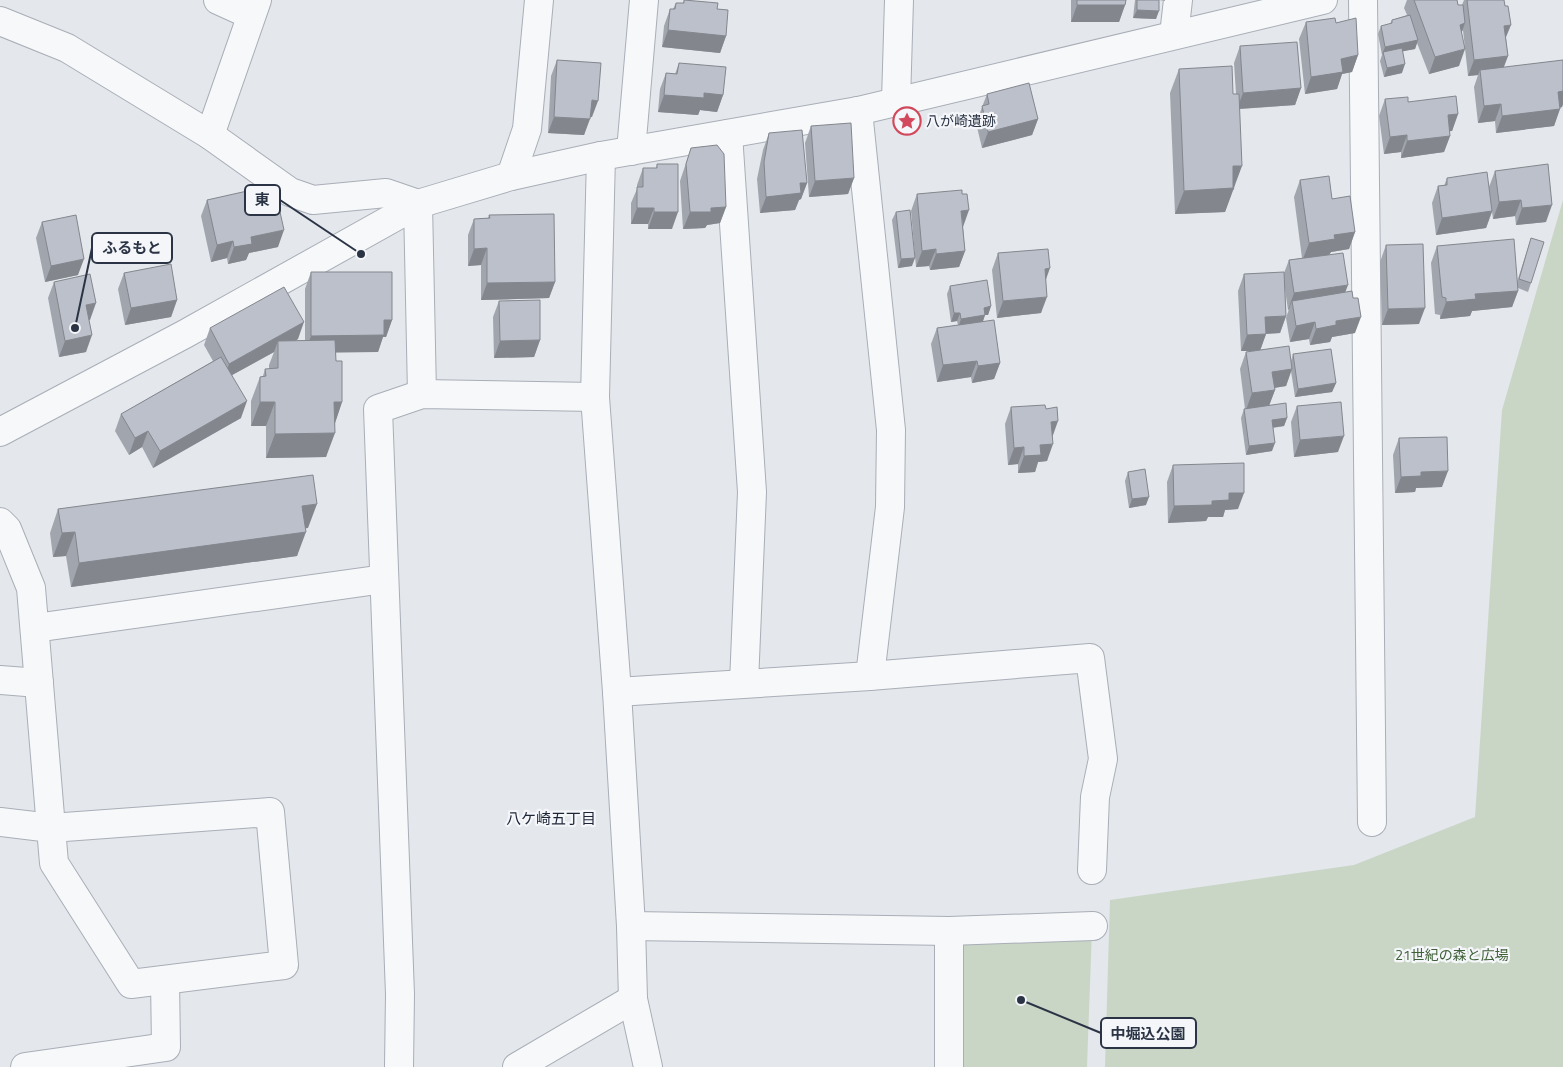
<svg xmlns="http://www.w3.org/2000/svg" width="1563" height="1067" font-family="'Titillium Web','Noto Sans JP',sans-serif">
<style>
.green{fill:#c9d6c5}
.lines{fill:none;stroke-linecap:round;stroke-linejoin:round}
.minor-casing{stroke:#a9aeb7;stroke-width:30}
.minor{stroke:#f7f8fa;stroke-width:28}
.wall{fill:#a1a5ae}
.shaded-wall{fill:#83868d}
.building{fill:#bbc0ca;stroke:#83868d}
.labels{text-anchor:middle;stroke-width:4.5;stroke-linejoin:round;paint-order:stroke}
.poi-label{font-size:14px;fill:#2b3445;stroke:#f4f6f9;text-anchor:start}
.park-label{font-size:14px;fill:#3f6138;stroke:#f4f6f9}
.neighbourhood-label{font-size:15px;fill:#1d2536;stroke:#f4f6f9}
.leader{fill:none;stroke:#2b3445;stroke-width:2}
.callout-dot{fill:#2b3445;stroke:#f4f6f9;stroke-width:2}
.callout{fill:#f4f6f9;stroke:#2b3445;stroke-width:2}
.callout-label{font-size:15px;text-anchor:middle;font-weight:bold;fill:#2b3445}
</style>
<rect width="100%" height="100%" fill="#e4e7ec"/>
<!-- green -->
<g class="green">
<path d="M1563,200V1067H1105L1110,900L1354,865L1475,817L1502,410Z"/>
<path d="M1092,929L1087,1067H952V934Z"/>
</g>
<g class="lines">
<!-- minor casing -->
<g class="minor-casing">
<g id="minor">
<path d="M218,0L251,15"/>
<path d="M1363,0L1372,822"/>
<path d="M0,21L67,48L210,135L290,192L313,200L386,193L418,204L422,394"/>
<path d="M1174,35L1178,0"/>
<path d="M896,101L899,0"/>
<path d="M858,111L891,430L890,507L870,676"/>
<path d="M728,134L752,492L744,683"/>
<path d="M210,135L257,0"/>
<path d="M631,151L644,0"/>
<path d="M601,156L595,397L617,692L631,926L633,999L648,1067"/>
<path d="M511,176L527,129L539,0"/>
<path d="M0,432L185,334L418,204L511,176L601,156L858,111L1323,0"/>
<path d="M0,522L7,529L31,588L51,828L54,863L131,984L284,965L270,812L51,828L0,822"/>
<path d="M35,628L384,579"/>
<path d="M0,680L39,683"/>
<path d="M617,692L870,676L1090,658L1103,759L1095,797L1092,870"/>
<path d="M631,926L949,931L1093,926"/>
<path d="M25,1067L166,1047L165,980"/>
<path d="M399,1067L400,994L378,409L422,394L595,397"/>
<path d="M517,1067L633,999"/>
<path d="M949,1067V931"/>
</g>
</g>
<!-- minor -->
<use href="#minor" class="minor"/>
</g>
<!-- wall -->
<g class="wall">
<path d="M684,0L717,9L726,36L720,53L662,47L664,26L670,9H673L676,3H683Z"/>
<path d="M1071,0H1126L1125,5L1119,22H1071Z"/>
<path d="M1135,0H1165V1L1159,0L1156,19L1133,18Z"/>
<path d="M1407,0H1457L1458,5H1462L1464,0H1504L1506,38L1508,56L1503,68L1563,60V104L1562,107L1560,108L1554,126L1496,133L1495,121L1478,123L1474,87L1478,75L1468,76L1463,30L1461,33L1459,66L1429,74L1417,43L1415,49L1402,51V73L1384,77L1380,61L1382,55L1378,34L1381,26L1390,24L1392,20L1407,15L1404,8Z"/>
<path d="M1306,22L1336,23L1358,55L1352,72L1342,74L1337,89L1305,94L1299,39Z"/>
<path d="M1240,46L1301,88L1295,105L1240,109L1234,190H1233L1225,212L1175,214L1170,93L1179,69L1233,94H1236L1234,63Z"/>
<path d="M557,60L592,117H590L584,135L548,133L551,76Z"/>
<path d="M679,63L723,95L717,112L700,110L698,115L658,112L660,89L666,73L675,74Z"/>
<path d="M987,94L1038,119L1032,135L982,148L976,123Z"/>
<path d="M1385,99L1408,102L1458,114L1452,131H1449L1450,136L1444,152L1401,158V152L1384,154L1379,116Z"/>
<path d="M811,126L854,178L848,194L809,197L805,143Z"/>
<path d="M769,133L807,183L801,199L799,200L795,210L760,213L757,179L763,150Z"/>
<path d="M691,148L726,207L720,223L707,225L705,228L683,229L680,181Z"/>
<path d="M657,164L672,229H648V224H631V203L637,189V185L643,168H656Z"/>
<path d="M1495,171L1546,222L1516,225L1515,216L1493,219L1492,212L1486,228L1436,235L1432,203L1438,186H1444L1447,178L1489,187Z"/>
<path d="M1300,180L1332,199L1355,232L1349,249L1331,252L1329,255L1345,292L1355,333L1332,337L1330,342L1310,345L1309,339L1290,342L1286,318L1289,309L1288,310L1285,289L1286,316L1280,333L1266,334L1260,350L1291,361L1293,354L1336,383L1332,392L1295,397L1291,371L1286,386L1274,388L1275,390L1269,405L1287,418L1284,426L1273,428L1272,451L1246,455L1241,418L1244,409H1245L1240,369L1246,352L1256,351H1241L1238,291L1244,274L1284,273L1289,260L1302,258L1294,197Z"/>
<path d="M917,194L963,227L965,251L959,267L930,270L929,266L916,267L911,211Z"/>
<path d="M207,200L278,247L249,253L246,260L228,264L227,258L211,262L201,216Z"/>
<path d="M896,212L912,266L898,268L892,220Z"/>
<path d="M489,215L555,282L549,298L481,300V265L468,266V235L474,219L488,218Z"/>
<path d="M42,222L78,275L45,282L36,238Z"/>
<path d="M1531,238V283L1528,292L1518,288V291L1512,307L1472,311L1470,316L1440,319V315L1435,314L1431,263L1437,246L1517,282Z"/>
<path d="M1386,245L1419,324L1382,325L1380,262Z"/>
<path d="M998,253L1046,279L1041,313L997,318L992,270Z"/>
<path d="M311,272L392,320L386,337H383L378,352H336V361L342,402L335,423L326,457L266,458V426H251V401L260,377L263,376L265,369H269V365L274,352L232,375L241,418L153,468L142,447L129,455L115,431L121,414L213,361L204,345L210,328L298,339L295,341L305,340V289Z"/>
<path d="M124,273L177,300L171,317L125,325L118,289Z"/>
<path d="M54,282L90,320H89L86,352L59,357L48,298Z"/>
<path d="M950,286L991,306L988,315H985L983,321L1000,363L994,379L972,383L971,377L937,382L931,344L937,328L958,325L957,321L951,322L947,294Z"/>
<path d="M499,301L540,340L534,357L494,358L493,317Z"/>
<path d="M1297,406L1338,452L1294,457L1291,422Z"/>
<path d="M1011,407L1052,436L1047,461L1038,462L1035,472L1018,473V464L1008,465L1005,424Z"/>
<path d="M1399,438L1442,487L1416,488L1415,492L1395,493L1393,455Z"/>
<path d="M1173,465L1238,509L1225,510L1223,517H1208L1206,521L1168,523L1167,482Z"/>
<path d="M1128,472L1146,505L1129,508L1125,481Z"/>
<path d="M58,509L308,528H305L297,556L71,587L66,556L53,557L50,533Z"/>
</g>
<!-- shaded-wall -->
<g class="shaded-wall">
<path d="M1077,5H1125L1119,22H1071Z"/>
<path d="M1137,10L1159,11L1156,19L1133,18Z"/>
<path d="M1465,23L1459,40L1460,25Z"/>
<path d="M1511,25L1504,42V26Z"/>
<path d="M668,30L726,36L720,53L662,47Z"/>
<path d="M1418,40L1415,49L1384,55L1383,52L1382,55L1385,47Z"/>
<path d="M1465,49L1459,66L1429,74L1435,57Z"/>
<path d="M1358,55L1352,72L1342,74L1337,89L1305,94L1311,77L1341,59Z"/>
<path d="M1508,56L1502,72L1480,70L1478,75L1468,76L1474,60Z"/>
<path d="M1405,64L1402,73L1384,77L1387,68Z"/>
<path d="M1301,88L1295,105L1237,109L1243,93Z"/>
<path d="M1563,91V104L1562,107L1552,109L1558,92Z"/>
<path d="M704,93L723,95L717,112L700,110L698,115L658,112L664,95Z"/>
<path d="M592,100L598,101L592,117H586Z"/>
<path d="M1501,104L1495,121L1478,123L1484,106Z"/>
<path d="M1560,109L1554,126L1496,133L1502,116Z"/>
<path d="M1458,114L1452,131L1442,132L1448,115Z"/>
<path d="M554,117L590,119L584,135L548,133Z"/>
<path d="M1038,119L1032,135L982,148L988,132Z"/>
<path d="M1407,135L1401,152L1384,154L1390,137Z"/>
<path d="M1450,136L1444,152L1401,158L1407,141Z"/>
<path d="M1233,166H1242L1225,212L1175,214L1184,191Z"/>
<path d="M854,178L848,194L809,197L815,181Z"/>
<path d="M800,183H807L801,199L799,200L795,210L760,213L766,197Z"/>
<path d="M1521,200L1515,216L1493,219L1499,202Z"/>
<path d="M1552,205L1546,222L1516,225L1522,208Z"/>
<path d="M726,207L720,223L707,225L705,228L683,229L690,212L711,208Z"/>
<path d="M637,208H654L648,224H631Z"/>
<path d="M969,210L963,227L961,211Z"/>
<path d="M1492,211L1486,228L1436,235L1442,218Z"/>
<path d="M654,212H678L672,229H648Z"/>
<path d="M284,230L278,247L249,253L246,260L228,264L234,247L251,237Z"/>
<path d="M1355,232L1349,249L1331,252L1329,255L1303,259L1309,243L1334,235Z"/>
<path d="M233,241L227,258L211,262L217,245Z"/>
<path d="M487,248L481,265L468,266L474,249Z"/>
<path d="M936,249L929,266L916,267L922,251Z"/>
<path d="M965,251L959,267L930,270L936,254Z"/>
<path d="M915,258L912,266L898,268L901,259Z"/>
<path d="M84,259L78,275L45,282L51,266Z"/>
<path d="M1050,268L1044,285L1045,269Z"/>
<path d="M555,282L549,298L481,300L487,283Z"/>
<path d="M1348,285L1342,301H1292L1289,309L1288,310L1294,293Z"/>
<path d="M1518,291L1512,307L1472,311L1470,316L1440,319L1446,302L1475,294Z"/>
<path d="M1047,297L1041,313L997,318L1003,301Z"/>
<path d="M177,300L171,317L125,325L131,308Z"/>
<path d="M96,303L90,320L80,322L86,305Z"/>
<path d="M991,306L988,315H985L982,324L958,328L961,319L984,308Z"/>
<path d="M1425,308L1419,324L1382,325L1388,309Z"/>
<path d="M954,313H960L957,321L951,322Z"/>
<path d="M1286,316L1280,333L1259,334L1265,317Z"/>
<path d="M1361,317L1355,333L1332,337L1330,342L1310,345L1316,329L1336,321Z"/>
<path d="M384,320H392L386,337H383L378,352L305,353L311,336Z"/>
<path d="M304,322L298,339L278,350V341L274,352L223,380L229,364Z"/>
<path d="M1315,322L1309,339L1290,342L1296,326Z"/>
<path d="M1266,334L1260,351H1241L1247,335Z"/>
<path d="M92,335L86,352L59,357L65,341Z"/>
<path d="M540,340L534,357L494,358L500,341Z"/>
<path d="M977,361L971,377L937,382L943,365Z"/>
<path d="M1000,363L994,379L972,383L978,366Z"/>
<path d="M1292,369L1286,386L1266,389L1272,372Z"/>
<path d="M1336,383L1332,392L1295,397L1298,389Z"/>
<path d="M1275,390L1269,406L1246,410L1252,393Z"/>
<path d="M247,401L241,418L153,468L160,451Z"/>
<path d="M260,402H275L266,426H251Z"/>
<path d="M334,402H342L334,426Z"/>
<path d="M1287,418L1284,426L1269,428L1272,420Z"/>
<path d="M1058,421L1052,438L1051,422Z"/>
<path d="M148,431L142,447L129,455L135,438Z"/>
<path d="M335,433L326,457L266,458L275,434Z"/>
<path d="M1344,436L1338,452L1294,457L1300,440Z"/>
<path d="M1275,443L1272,451L1246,455L1249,446Z"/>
<path d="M1053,444L1047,461L1038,462L1035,472L1018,473L1024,456L1040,445Z"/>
<path d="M1024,447L1018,464L1008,465L1014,448Z"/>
<path d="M1448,471L1442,487L1416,488L1415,492L1395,493L1401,477L1421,472Z"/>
<path d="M1229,493H1244L1238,509L1225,510L1223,517H1208L1206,521L1168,523L1174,506L1212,501Z"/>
<path d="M1149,497L1146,505L1129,508L1132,499Z"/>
<path d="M317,504L308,528L293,530L302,506Z"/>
<path d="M75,532L66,556L53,557L62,533Z"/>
<path d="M306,532L297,556L71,587L79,563Z"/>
</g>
<!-- building -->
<g class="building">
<path d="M684,0L718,3L717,9L728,10L726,36L668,30L670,9H675L676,3H684Z"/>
<path d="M1077,0H1126L1125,5H1077Z"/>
<path d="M1137,0H1159V11L1137,10Z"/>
<path d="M1414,0H1457L1458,5H1463L1465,23L1460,25L1465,49L1435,57Z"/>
<path d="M1467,0H1504L1505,6H1508L1511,25L1504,26L1508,56L1474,60Z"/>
<path d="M1410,15L1418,40L1385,47L1381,26L1392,23V20Z"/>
<path d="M1335,18L1336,23L1356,18L1358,55L1341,59L1343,72L1311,77L1306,22Z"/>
<path d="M1297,42L1301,88L1243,93L1240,46Z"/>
<path d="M1402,48L1405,64L1387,68L1383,52Z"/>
<path d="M557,60L601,63L598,101L592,100L590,119L554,117Z"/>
<path d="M1563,60V91L1558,92L1560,109L1502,116L1501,104L1484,106L1480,70Z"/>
<path d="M679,63L726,67L723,95L704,93V98L664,95L666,73L677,74Z"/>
<path d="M1232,66L1233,94H1239L1242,166H1233V188L1184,191L1179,69Z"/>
<path d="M1029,83L1038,119L988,132L982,106L989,104L987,94Z"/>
<path d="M1456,96L1458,114L1448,115L1450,136L1407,141V135L1390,137L1385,99L1408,97V102Z"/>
<path d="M851,123L854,178L815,181L811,126Z"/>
<path d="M802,130L807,183H800L801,193L766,197L764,162L769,133Z"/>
<path d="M717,145L724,154L726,207L711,208V212H690L686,164L691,148Z"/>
<path d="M657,164H678V212H654V208H637V187H643V168H657Z"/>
<path d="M1548,164L1552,205L1522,208L1521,200L1499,202L1495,171Z"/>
<path d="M1487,172L1492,211L1442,218L1438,186L1447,185V178Z"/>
<path d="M1329,176L1332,199L1350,196L1355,232L1334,235L1335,239L1309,243L1300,180Z"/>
<path d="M274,185L284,230L251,237L252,244L234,247L233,241L217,245L207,200Z"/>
<path d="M962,190V194H967L969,210L961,211L965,251L936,254V249L922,251L917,194Z"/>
<path d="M910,210L915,258L901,259L896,212Z"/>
<path d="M554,214L555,282L487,283V248L474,249V219L490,218L489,215Z"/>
<path d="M76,215L84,259L51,266L42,222Z"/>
<path d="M1531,238L1544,242L1531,283L1519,279Z"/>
<path d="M1514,239L1518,291L1475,294L1476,299L1446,302V298L1442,297L1437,246Z"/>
<path d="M1423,244L1425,308L1388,309L1386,245Z"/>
<path d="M1048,249L1050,268L1045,269L1047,297L1003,301L998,253Z"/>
<path d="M1343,253L1348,285L1294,293L1289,260Z"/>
<path d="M171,264L177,300L131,308L124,273Z"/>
<path d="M311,272H392V320H384V335L311,336Z"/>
<path d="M1284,272L1286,316L1265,317L1266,334L1247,335L1244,274Z"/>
<path d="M90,274L96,303L86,305L92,335L65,341L54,282Z"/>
<path d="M987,280L991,306L984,308L985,315L961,319L960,313H954L950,286Z"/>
<path d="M284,287L304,322L229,364L210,328Z"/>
<path d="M1352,291L1353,298H1358L1361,317L1336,321V325L1316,329L1315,322L1296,326L1292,301Z"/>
<path d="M540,300V340L500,341L499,301Z"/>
<path d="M994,320L1000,363L978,366L977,361L943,365L937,328Z"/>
<path d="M335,340L336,361H342V402H334L335,433L275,434V402H260V377L266,376L265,369L278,368V341Z"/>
<path d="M1289,346L1292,369L1272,372L1275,390L1252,393L1246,352Z"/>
<path d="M1331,349L1336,383L1298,389L1293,354Z"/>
<path d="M221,357L247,401L160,451L148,431L135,438L121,414Z"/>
<path d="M1341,402L1344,436L1300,440L1297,406Z"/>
<path d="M1286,403L1287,418L1272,420L1275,443L1249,446L1244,409Z"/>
<path d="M1045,405L1046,409L1057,407L1058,421L1051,422L1053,444L1040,445L1041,455L1024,456V447L1014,448L1011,407Z"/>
<path d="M1447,437L1448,471L1421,472V476L1401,477L1399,438Z"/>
<path d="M1244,463V493H1229V500L1212,501V505L1174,506L1173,465Z"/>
<path d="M1145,469L1149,497L1132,499L1128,472Z"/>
<path d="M313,475L317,504L302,506L306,532L79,563L75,532L62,533L58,509Z"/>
</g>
<!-- icons -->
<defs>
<g id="sight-ring" transform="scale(1.4375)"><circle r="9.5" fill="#f4f6f9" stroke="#d1495b" stroke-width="1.5"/><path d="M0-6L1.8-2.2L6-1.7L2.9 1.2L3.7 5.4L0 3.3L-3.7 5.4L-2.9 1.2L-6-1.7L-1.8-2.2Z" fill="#d1495b"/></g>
</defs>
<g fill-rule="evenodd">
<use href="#sight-ring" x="907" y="121"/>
</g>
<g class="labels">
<!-- poi labels -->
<g class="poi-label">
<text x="926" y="126">八が崎遺跡</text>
</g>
<!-- park labels -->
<g class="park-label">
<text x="1452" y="960">21世紀の森と広場</text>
</g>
<!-- neighbourhood labels -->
<g class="neighbourhood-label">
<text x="551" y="824">八ケ崎五丁目</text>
</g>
</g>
<!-- callouts -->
<path class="leader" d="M361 254L280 200M75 328L92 248M1021 1000L1101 1033"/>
<g class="callout-dot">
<circle cx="361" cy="254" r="5"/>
<circle cx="75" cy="328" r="5"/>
<circle cx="1021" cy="1000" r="5"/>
</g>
<g class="callout">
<rect x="245" y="185" width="35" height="30" rx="5"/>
<rect x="92" y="233" width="80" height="30" rx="5"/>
<rect x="1101" y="1018" width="95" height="30" rx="5"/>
</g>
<g class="callout-label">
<text x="262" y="205">東</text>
<text x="132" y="253">ふるもと</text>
<text x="1148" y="1039">中堀込公園</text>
</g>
</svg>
